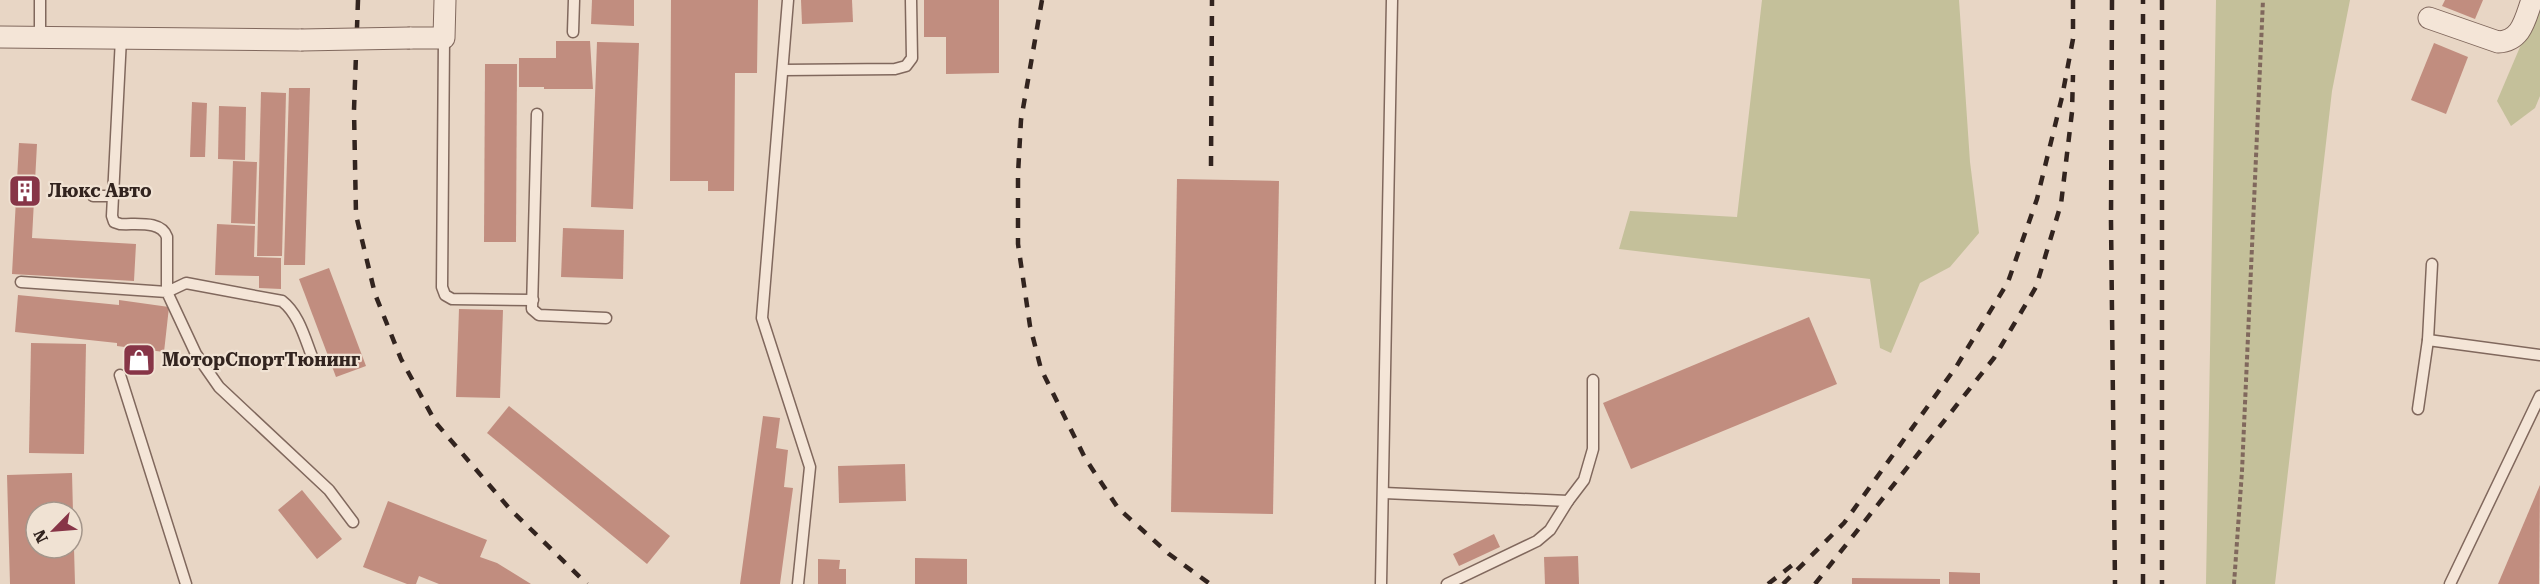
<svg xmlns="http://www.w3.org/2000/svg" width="2540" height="584" font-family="'Roboto Serif',serif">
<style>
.green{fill:#c4c09a}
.building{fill:#c18d7f}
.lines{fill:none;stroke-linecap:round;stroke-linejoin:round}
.service-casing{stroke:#80685d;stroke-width:13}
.minor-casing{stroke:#80685d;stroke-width:23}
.path{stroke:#80685d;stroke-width:4;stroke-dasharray:4.5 3;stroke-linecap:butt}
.service{stroke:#f4e5d7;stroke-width:10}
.minor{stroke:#f4e5d7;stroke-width:21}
.rail{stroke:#32241f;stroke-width:4.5;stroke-dasharray:10 10;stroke-linecap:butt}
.minor-bridge-casing{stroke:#80685d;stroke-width:23;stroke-linecap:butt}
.minor-bridge{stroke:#f4e5d7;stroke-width:21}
.labels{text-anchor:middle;stroke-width:4.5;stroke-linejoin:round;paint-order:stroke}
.poi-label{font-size:18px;font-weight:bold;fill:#32241f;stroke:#f0e2d3;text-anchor:start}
</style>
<rect width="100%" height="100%" fill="#e8d6c5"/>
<!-- green -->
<g class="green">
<path d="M1762,0H1959L1970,162L1979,233L1950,267L1920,283L1891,353L1880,348L1870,279L1619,249L1630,211L1737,217Z"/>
<path d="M2216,0H2350L2332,91L2275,584H2206Z"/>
<path d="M2540,0V96L2535,108L2511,126L2497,101Z"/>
</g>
<!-- building -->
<g class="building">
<path d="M592,0H634V26L591,24Z"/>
<path d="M671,0H758L757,73H735L734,191H708V181H670Z"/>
<path d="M801,0H852L853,22L802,24Z"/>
<path d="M924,0H999V73L946,74V37H924Z"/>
<path d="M2445,0H2483L2475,19L2442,6Z"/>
<path d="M556,41H590L593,89H544V87H519V58H556Z"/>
<path d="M597,42L639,43L633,209L591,207Z"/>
<path d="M2434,43L2468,57L2446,114L2411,100Z"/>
<path d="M485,64H517L516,242H484Z"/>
<path d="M289,88H310L305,265H284Z"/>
<path d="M261,92L286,93L282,256H257Z"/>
<path d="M192,102L207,103L205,157H190Z"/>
<path d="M219,106L246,107L245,160L218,159Z"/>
<path d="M19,143L37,144L32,238L136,244L134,281L12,274Z"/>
<path d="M233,161L257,162L255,224L231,223Z"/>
<path d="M1177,179L1279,181L1273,514L1171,512Z"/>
<path d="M217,224L255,226L254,257L281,258V289L259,288V276L215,275Z"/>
<path d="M563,228L624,230L623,279L561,277Z"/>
<path d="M329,268L366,366L336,377L299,279Z"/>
<path d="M18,295L119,305V300L169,307L164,352L117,346V343L15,332Z"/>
<path d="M459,309L503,310L500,398L456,397Z"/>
<path d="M1809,317L1837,384L1631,469L1603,403Z"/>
<path d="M31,343L86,344L84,454L29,453Z"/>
<path d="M509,406L670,536L647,564L487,433Z"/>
<path d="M763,416L780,418L776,448L788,450L784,487L793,488L780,584H740Z"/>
<path d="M905,464L906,501L839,503L838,466Z"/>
<path d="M72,473L73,512H36V548H74L75,584H10L7,475Z"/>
<path d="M2540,485L2539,584H2498Z"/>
<path d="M302,490L342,539L317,559L278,510Z"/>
<path d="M388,501L487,540L480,557L497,563L531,584H439L419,576L416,584H407L363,567Z"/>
<path d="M1494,534L1500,547L1459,566L1453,554Z"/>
<path d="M1578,556L1579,584H1545L1544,557Z"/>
<path d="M915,558L967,559V584H915Z"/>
<path d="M818,559L840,560L839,569H846V584H818Z"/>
<path d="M1949,572L1980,573V584H1949Z"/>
<path d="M1852,578L1940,579V584H1852Z"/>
</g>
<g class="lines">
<!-- service casing -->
<g class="service-casing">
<g id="service">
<path d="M788,0L762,318L810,467L798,584"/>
<path d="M573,32L574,0"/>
<path d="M40,37V0"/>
<path d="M121,38L112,216L114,222L120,224C136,225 161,220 167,237V292L186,283L282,301C299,314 305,339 313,359"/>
<path d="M444,38L442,287L445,295L452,299L533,300"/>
<path d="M783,70L895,69L906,66L912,58L911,0"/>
<path d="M537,114L532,309L539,315L606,318"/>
<path d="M93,196H113"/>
<path d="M21,282L167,292L196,354L219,387L329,490L353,522"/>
<path d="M2428,340L2432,264"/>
<path d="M120,375L186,584"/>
<path d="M2418,409L2428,340L2540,355"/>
<path d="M1384,493L1568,501L1584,480L1593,449V380"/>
<path d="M1381,584L1392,0"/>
<path d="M1447,584L1537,541L1550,530L1568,501"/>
<path d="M2450,584L2540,396"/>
</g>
</g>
<!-- minor casing -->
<g class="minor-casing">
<g id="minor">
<path d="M2429,18L2498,42C2522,41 2525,19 2532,0"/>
<path d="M0,37L301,40"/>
<path d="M410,38H444L445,0"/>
</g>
</g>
<!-- path -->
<path class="path" d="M2234,584L2242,471L2263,0"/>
<!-- service -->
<use href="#service" class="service"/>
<!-- minor -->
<use href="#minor" class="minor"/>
<!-- rail -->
<g class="rail">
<path d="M358,0L354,110L356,215L375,294L401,359L436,423L509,508L587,584"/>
<path d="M1042,0L1021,120L1018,174V244L1030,326L1041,369L1085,458L1118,508L1169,554L1210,584"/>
<path d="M2112,0L2111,221L2115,584"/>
<path d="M2162,0V584"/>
<path d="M1211,166L1212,0"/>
<path d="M1768,584L1795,563"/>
<path d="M1783,584L1844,523L1956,367L2008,282L2037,199L2062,97L2073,39V0"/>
<path d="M1815,584L1994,358L2036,287L2061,204L2072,112L2073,75"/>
<path d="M2143,584V0"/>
</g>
<!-- minor-bridge casing -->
<g class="minor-bridge-casing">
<path id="minor-bridge" d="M301,40L410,38"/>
</g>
<!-- minor-bridge -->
<use href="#minor-bridge" class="minor-bridge"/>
</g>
<!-- icons -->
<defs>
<g id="building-square" transform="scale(1.725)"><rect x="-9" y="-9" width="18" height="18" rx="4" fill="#873547" stroke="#f0e2d3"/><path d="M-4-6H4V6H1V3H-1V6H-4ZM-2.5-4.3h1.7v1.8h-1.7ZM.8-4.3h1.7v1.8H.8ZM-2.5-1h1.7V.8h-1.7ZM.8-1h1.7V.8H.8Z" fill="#fff"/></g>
<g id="shop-square" transform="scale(1.725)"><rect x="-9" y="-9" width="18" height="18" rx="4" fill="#873547" stroke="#f0e2d3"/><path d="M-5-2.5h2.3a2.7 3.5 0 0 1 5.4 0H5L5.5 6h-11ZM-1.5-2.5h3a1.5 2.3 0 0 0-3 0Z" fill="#fff"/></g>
</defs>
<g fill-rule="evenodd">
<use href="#building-square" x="25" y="191"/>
<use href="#shop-square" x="139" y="360"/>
</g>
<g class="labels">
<!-- poi labels -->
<g class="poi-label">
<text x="48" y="197">Люкс Авто</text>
<text x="162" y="366">МоторСпортТюнинг</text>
</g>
</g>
<!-- north arrow -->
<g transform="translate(54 530) rotate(245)"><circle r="28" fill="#f0e2d3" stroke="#a4968b" stroke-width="1.5"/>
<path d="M0-4.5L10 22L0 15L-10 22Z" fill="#873547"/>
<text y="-9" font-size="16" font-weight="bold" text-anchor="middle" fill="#32241f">N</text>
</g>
</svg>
